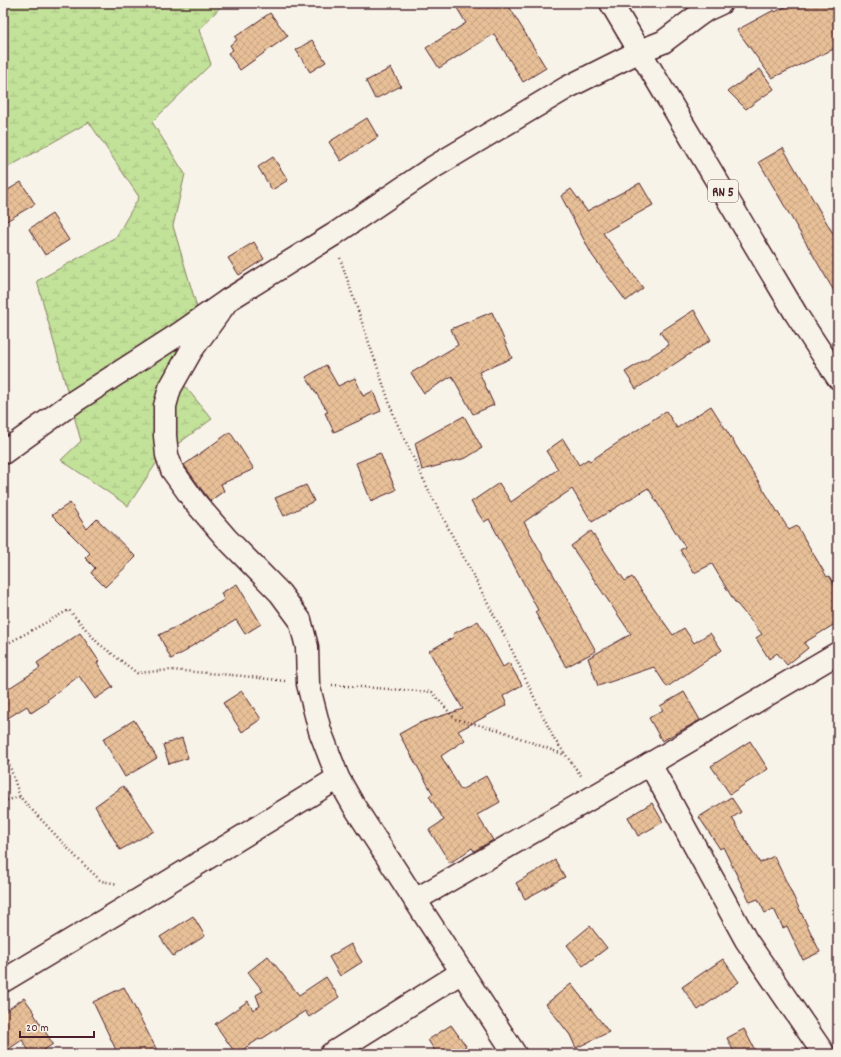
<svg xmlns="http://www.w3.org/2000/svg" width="841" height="1057" font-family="Dekko,sans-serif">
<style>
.wetland{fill:url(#wetland-marsh);stroke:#868062}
.building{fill:url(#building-cross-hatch);stroke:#4a1f2b}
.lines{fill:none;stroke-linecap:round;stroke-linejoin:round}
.street-casing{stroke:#4a1f2b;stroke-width:25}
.primary-casing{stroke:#4a1f2b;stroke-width:25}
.path{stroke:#4a1f2b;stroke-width:2.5;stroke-dasharray:1 3;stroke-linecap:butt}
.street{stroke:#f7f3e8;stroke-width:22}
.primary{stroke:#f7f3e8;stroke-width:22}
.labels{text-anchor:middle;stroke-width:3;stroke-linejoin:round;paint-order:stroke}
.shield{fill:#f7f3e8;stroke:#7e5f64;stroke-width:1}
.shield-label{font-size:13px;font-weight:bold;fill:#4a1f2b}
</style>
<defs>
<pattern id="wetland-marsh" width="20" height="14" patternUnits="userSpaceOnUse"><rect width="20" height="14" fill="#c2e199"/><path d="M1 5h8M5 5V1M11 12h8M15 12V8" fill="none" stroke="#a8c184"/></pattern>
<pattern id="building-cross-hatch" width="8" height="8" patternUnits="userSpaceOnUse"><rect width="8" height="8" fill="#e8c098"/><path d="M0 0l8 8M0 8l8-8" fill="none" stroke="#c8a583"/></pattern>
</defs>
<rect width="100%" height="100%" fill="#f7f3e8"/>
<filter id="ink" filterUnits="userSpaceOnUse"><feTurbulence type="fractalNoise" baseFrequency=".025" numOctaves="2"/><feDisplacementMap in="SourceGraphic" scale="8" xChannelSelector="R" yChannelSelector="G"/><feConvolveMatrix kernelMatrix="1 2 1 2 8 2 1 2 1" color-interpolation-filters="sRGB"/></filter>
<g filter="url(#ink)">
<!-- wetland -->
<path class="wetland" d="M3,3H224L199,30L211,64L152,122L185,174L173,226L201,321L170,368L212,419L161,456L128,506L61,460L81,441L37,281L116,237L139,197L89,122L3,170Z"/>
<!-- building -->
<g class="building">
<path d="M454,3H507L546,68L523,82L494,34L439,68L426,48L466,23Z"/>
<path d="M793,3H838V47L772,78L737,30L774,10L775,12Z"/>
<path d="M270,13L288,36L240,70L228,53L233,50L230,45L237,40L235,37Z"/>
<path d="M312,40L326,62L310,72L296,50Z"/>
<path d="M391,68L401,86L375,99L366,81Z"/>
<path d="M760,69L774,89L746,109L728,91Z"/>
<path d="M367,118L378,137L341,161L329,142Z"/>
<path d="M783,148L838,242V298L759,162Z"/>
<path d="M273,157L288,180L272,190L258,167Z"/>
<path d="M21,182L35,204L3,223V193Z"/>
<path d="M640,183L653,205L603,233L643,288L626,301L592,255L561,196L571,189L587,211Z"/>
<path d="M52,214L69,240L45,255L29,229Z"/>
<path d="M254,242L264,259L239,275L228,258Z"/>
<path d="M694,310L711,340L679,361L636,389L625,372L669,345L660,332Z"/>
<path d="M492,312L512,358L479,372L494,405L473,414L452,376L424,393L411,373L458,345L451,329Z"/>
<path d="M326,365L338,386L355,378L363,396L373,391L381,411L334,432L325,413L328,412L306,377Z"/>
<path d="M711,406L789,530L797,526L827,577L829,576L838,590V622L804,643L808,648L787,665L777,653L769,659L756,638L762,634L737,604H736L712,564L694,573L680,550L685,547L648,488L592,522L572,489L524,522L596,651L566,667L535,612L538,610L489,519L484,522L471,502L499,483L511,502L558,469L546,451L563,439L579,465L588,459L590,461L666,411L677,428Z"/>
<path d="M464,416L482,448L466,458L422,470L415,443Z"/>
<path d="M230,432L254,469L221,484L224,491L210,501L184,465Z"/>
<path d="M380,453L396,490L371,501L356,463Z"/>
<path d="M306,485L314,501L284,516L275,498Z"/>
<path d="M70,503L87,529L97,519L136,557L105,587L91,573L95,568L85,558L90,553L52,515Z"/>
<path d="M591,531L625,581L632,577L673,635L684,628L694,643L710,633L722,650L667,687L654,667L598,686L588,658L631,634L571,546Z"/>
<path d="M237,584L261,624L245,634L236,620L187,649L188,650L171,659L159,635L190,620L224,600L221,593Z"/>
<path d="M478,621L503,667L509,663L522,685L503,696L507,705L458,731L465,740L441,756L461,790L486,776L500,802L477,815L493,840L474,851L472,848L450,863L429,830L444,820L429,796L433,794L399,734L419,723L463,709L429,651L454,637L453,634Z"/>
<path d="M80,633L99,661L97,663L113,687L95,699L79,676L47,700L48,702L31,713L27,706L3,721V692L40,668L37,663Z"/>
<path d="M242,691L261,719L242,732L223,703Z"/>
<path d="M684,692L700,720L662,741L649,718L663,710L660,706Z"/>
<path d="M134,720L157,758L125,777L103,739Z"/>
<path d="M182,738L188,758L169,764L163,745Z"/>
<path d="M750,741L768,769L730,794L711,766Z"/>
<path d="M123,786L154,831L120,850L95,806Z"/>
<path d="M731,797L741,812L732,818L760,863L774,856L820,952L803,960L787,926L783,928L774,909L765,913L758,899L750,902L723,847L720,849L699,817Z"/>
<path d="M652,803L663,822L638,836L628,817Z"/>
<path d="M555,860L565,877L525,899L516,883Z"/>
<path d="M193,916L205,936L173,956L160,937Z"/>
<path d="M590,926L607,948L583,966L567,945Z"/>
<path d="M351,944L362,962L340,976L329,957Z"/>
<path d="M268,956L299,995L326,977L339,997L309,1017L305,1011L260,1040L259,1039L236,1054L215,1024L248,1001L253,1010L260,1006L256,995L263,991L248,972Z"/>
<path d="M723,959L739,982L698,1010L682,987Z"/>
<path d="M571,984L609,1032L576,1048L570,1035L546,1004Z"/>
<path d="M124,987L159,1054H118L93,1002Z"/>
<path d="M24,998L35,1013L34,1014L53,1044L38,1054H31L22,1040L3,1053V1013Z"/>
<path d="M451,1025L466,1046L455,1054H437L428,1040Z"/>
<path d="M744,1029L757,1054H735L727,1038Z"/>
</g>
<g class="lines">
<!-- street casing -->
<g class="street-casing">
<g id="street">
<path d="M228,300L191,351L170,388L165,406V436L167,455L172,470L195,502L226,538L280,593L300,620L307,647L308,684L320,731L338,778L354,806L515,1054"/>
<path d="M3,453L75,401L179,334L228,300L333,235L432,168L568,87L640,51L663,42L696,17L706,10L721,3"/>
<path d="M650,764L746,940L824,1054"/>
<path d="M415,900L650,764L838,653"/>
<path d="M3,981L155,890L338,778"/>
<path d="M331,1054L462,972"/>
</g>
</g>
<!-- primary casing -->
<g class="primary-casing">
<path id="primary" d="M611,3L796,314L838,378"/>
</g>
<!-- path -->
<g class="path">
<path d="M340,258L395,419L430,493L508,642L554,739L582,777"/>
<path d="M3,646L69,610L98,643L137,673L171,670L243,676L285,681"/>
<path d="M332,685L432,692L455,719L499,730L565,755"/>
<path d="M3,746L20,797L78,859L101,881L118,884"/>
<path d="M3,801L20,797"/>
</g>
<!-- street -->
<use href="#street" class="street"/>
<!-- primary -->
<use href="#primary" class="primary"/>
</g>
</g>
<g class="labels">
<!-- shield labels -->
<rect class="shield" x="708" y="180" width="30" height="22" rx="3"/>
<g class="shield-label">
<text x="723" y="196">RN 5</text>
</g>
</g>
<!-- margin -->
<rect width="841" height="1057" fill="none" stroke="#f7f3e8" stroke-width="16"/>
<rect x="8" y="8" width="825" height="1041" fill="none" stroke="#4a1f2b" stroke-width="1.5" filter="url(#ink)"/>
<!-- scale -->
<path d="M20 1031v6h74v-6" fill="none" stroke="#4a1f2b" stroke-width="2"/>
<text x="26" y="1031" font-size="12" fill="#4a1f2b" stroke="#f7f3e8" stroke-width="3" paint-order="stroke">20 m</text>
</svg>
